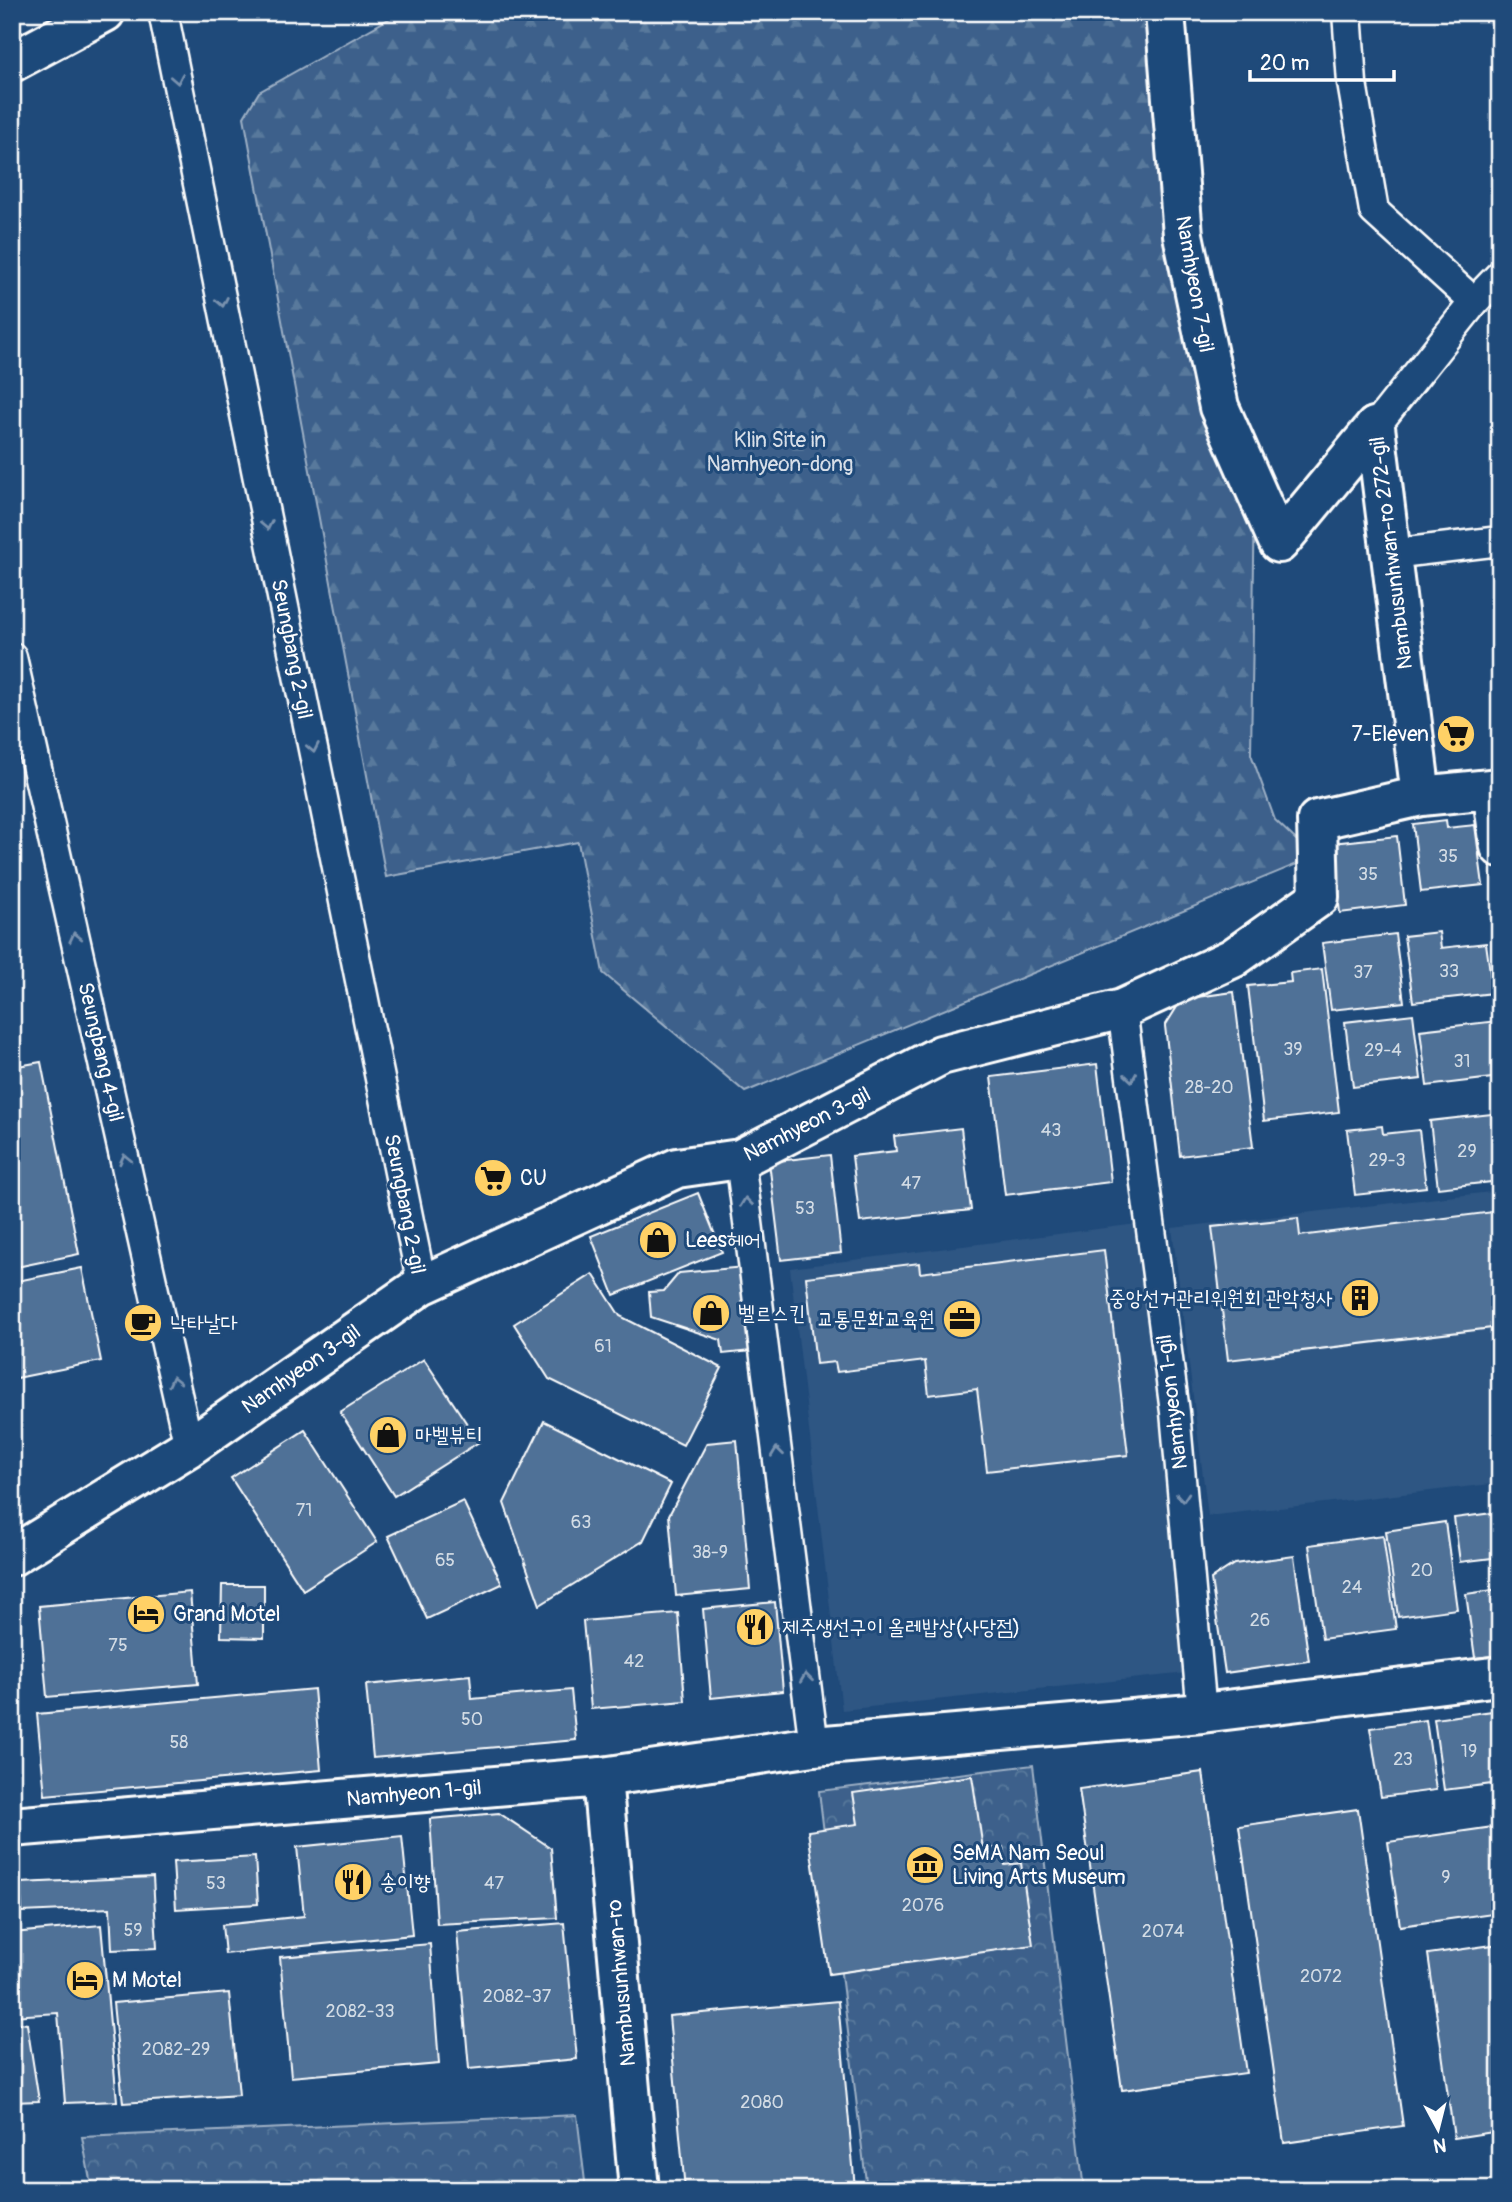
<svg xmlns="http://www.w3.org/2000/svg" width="1512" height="2202" font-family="Pangolin,'Poor Story',sans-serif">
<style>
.built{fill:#2e5683}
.forest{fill:url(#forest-firs);stroke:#9eb0c5;stroke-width:2}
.park{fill:url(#park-crowns);stroke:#9eb0c5;stroke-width:2}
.building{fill:#507197;stroke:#fff;stroke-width:2}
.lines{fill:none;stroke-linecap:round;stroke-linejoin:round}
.service-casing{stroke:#fff;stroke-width:33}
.minor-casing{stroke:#fff;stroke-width:44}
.service{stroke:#1f4a7a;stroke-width:28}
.minor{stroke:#1f4a7a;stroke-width:38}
.oneway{stroke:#7992af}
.labels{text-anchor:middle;stroke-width:6;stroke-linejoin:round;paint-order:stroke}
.number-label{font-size:18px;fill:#d3dce5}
.street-label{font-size:21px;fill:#fff;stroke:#1f4a7a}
.park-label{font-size:21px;fill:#d8dfe8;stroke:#1f4a7a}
.poi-label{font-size:21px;fill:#fff;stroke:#1f4a7a;text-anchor:start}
</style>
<defs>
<pattern id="forest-firs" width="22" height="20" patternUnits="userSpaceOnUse" patternTransform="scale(1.75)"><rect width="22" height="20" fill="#3c618b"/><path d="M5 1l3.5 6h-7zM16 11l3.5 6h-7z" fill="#59799c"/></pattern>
<pattern id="park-crowns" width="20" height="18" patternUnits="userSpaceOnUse" patternTransform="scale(1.75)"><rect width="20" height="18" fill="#3c618b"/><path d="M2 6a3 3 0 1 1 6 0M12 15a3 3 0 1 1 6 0" fill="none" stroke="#59799c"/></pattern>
</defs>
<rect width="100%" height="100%" fill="#1f4a7a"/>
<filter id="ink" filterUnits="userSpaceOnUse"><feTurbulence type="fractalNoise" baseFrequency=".0143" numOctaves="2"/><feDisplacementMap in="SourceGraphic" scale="14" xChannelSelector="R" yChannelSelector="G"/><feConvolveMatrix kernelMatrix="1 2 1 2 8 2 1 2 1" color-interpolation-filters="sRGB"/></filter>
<g filter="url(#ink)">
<!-- built -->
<g class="built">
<path d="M1500,1191V1483L1208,1516L1172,1228Z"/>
<path d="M1137,1224L1196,1672L842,1710L790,1268Z"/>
</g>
<!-- forest -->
<path class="forest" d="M401,12H1165L1173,229L1255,497L1251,754L1275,820L1314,857L745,1092L603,973L578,842L386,877L244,117L259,92Z"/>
<!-- park -->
<g class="park">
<path d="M1033,1765L1084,2190H867L819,1791Z"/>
<path d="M577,2115L586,2190H92L82,2137Z"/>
</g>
<!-- building -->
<g class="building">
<path d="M1446,820L1447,828L1475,825L1483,885L1421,892L1413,824Z"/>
<path d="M1397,836L1405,905L1340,913L1332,843Z"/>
<path d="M1439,932L1441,948L1486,943L1493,993L1413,1002L1404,936Z"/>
<path d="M1395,934L1404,1002L1331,1010L1322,943Z"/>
<path d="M1322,969L1339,1112L1264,1121L1248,986L1291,982L1290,973Z"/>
<path d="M1234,992L1253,1147L1180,1156L1165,1026L1182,999Z"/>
<path d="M1413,1014L1421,1079L1353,1087L1345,1022Z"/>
<path d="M1497,1021L1500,1077L1427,1086L1420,1030Z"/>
<path d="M41,1062L79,1254L12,1268V1067Z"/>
<path d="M1097,1064L1111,1182L1005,1195L991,1077Z"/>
<path d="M1500,1113V1181L1438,1188L1430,1121Z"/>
<path d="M1382,1126L1383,1134L1419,1130L1426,1187L1355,1195L1347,1130Z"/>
<path d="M961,1128L971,1210L860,1222L852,1156L896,1151L894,1136Z"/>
<path d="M830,1155L841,1253L781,1260L769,1162Z"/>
<path d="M698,1193L722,1252L614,1295L591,1236Z"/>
<path d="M1493,1212L1500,1270V1327L1228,1360L1212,1227L1298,1218L1300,1236Z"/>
<path d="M1104,1250L1128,1455L987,1471L977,1389L929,1395L925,1361L837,1372L835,1362L816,1364L806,1277L919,1263L920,1273Z"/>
<path d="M744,1267L751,1351L723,1354L721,1340L651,1317L649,1292L664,1291L679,1273Z"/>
<path d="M82,1268L101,1361L12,1379V1282Z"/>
<path d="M593,1274L620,1316L722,1368L683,1445L549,1379L514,1324Z"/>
<path d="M424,1359L479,1442L394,1496L340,1412Z"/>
<path d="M544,1421L671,1484L643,1541L540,1605L504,1503Z"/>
<path d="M305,1430L377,1542L303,1590L231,1478Z"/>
<path d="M737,1440L750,1589L676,1596L669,1515L707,1443Z"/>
<path d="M463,1501L502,1584L427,1619L388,1536Z"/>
<path d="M1500,1512V1557L1460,1562L1454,1518Z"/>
<path d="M1445,1522L1457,1609L1398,1617L1386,1531Z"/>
<path d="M1383,1535L1396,1629L1322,1639L1309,1545Z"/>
<path d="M1294,1556L1309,1661L1225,1673L1211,1579L1234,1564Z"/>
<path d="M222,1585H264V1638L221,1637Z"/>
<path d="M1500,1589V1655L1475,1658L1466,1594Z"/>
<path d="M190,1592L198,1684L47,1697L39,1606Z"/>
<path d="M775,1602L783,1691L711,1698L703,1609Z"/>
<path d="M678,1613L685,1701L591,1709L583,1621Z"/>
<path d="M470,1675L472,1699L571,1690L576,1740L373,1758L366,1685Z"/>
<path d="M314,1689L321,1770L45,1795L37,1714Z"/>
<path d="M1500,1710V1783L1444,1790L1434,1719Z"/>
<path d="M1426,1720L1436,1790L1381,1797L1370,1728Z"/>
<path d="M1203,1772L1246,2073L1122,2090L1079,1789Z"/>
<path d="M972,1776L983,1849L1003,1847L1005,1865L1021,1863L1033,1945L829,1974L808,1831L858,1824L853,1793Z"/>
<path d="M1358,1809L1403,2126L1284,2143L1239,1826Z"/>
<path d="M499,1813L551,1848L557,1918L437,1924L430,1819Z"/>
<path d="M1500,1826V1912L1400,1926L1388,1842Z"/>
<path d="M402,1836L412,1935L225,1954L222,1925L304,1916L297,1847Z"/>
<path d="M255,1857L258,1904L176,1909L173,1862Z"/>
<path d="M153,1877L157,1948L112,1950L110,1908L22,1912L20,1883Z"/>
<path d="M564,1923L577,2059L469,2069L457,1932Z"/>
<path d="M101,1925L117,2101L65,2103L58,2013L12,2016V1933Z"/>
<path d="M430,1944L439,2064L291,2077L280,1957Z"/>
<path d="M1500,1944V2131L1454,2138L1428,1954Z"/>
<path d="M229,1993L239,2095L123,2103L113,2003Z"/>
<path d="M838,2001L855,2188L685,2190L669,2016Z"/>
<path d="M12,2022L27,2024L39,2101L12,2102Z"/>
</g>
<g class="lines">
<!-- service casing -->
<g class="service-casing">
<g id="service">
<path d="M163,12L422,1285"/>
<path d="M1347,12L1352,83L1374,211L1474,302"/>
<path d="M1375,427L1474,302L1500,275"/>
<path d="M1391,554L1500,541"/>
<path d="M12,657L189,1447"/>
<path d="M1122,1009L1175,1412L1202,1713"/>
<path d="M740,1159L814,1746"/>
</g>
</g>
<!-- minor casing -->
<g class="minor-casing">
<g id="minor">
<path d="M1165,12L1183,235L1219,407L1279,543L1375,427"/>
<path d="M12,62L105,12"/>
<path d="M1375,427L1421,796"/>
<path d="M1492,789L1500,847"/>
<path d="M12,1556L189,1447L422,1285L677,1168L740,1159L941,1055L1122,1009L1233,958L1319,897L1317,820L1421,796L1500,788"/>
<path d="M602,1777L639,2190"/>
<path d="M12,1827L602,1777L814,1746L1202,1713L1500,1676"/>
</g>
</g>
<!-- service -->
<use href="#service" class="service"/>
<!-- minor -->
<use href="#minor" class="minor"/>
</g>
<!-- one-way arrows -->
<defs><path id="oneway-chevron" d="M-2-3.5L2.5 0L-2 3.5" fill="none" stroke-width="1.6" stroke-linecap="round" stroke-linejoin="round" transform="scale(1.75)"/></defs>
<g class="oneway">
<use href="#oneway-chevron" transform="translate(177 79) rotate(79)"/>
<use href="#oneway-chevron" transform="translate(222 302) rotate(79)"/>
<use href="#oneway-chevron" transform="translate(267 525) rotate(79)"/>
<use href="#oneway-chevron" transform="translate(313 748) rotate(79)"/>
<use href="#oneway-chevron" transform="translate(75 937) rotate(-103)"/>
<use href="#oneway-chevron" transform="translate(1131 1077) rotate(82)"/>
<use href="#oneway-chevron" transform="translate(125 1159) rotate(-103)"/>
<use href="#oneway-chevron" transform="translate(746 1202) rotate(-97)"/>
<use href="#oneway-chevron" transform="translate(174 1381) rotate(-103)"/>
<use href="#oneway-chevron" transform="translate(777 1452) rotate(-97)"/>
<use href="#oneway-chevron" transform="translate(1183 1497) rotate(85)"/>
<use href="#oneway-chevron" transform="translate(806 1678) rotate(-97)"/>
</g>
</g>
<!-- icons -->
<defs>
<g id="supermarket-disc" transform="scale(2.0125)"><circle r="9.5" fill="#ffd166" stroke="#1f4a7a"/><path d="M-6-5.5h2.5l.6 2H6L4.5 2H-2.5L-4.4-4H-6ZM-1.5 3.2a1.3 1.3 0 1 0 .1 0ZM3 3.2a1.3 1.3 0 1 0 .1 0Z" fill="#111"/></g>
<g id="shop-disc" transform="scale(2.0125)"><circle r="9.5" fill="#ffd166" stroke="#1f4a7a"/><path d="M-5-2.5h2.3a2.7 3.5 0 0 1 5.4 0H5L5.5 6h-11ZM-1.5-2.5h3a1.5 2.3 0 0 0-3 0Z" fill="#111"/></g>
<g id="building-disc" transform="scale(2.0125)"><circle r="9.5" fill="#ffd166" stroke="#1f4a7a"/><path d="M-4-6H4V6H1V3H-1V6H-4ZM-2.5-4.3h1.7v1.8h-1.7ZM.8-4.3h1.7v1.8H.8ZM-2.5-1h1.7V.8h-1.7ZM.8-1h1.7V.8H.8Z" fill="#111"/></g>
<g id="office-disc" transform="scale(2.0125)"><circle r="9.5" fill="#ffd166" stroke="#1f4a7a"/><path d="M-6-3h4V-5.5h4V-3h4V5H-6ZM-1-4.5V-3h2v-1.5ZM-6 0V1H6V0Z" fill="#111"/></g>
<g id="cafe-disc" transform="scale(2.0125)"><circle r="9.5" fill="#ffd166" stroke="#1f4a7a"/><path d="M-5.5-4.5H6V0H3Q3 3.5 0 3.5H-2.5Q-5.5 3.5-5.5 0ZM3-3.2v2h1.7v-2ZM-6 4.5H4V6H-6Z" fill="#111"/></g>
<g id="hotel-disc" transform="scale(2.0125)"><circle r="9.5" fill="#ffd166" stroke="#1f4a7a"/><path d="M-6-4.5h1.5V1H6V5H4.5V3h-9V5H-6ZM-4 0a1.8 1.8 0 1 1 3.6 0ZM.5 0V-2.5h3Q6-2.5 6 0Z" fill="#111"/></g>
<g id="restaurant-disc" transform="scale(2.0125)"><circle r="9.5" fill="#ffd166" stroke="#1f4a7a"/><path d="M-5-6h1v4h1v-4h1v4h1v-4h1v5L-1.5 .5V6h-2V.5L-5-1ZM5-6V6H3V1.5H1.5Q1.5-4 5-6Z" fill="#111"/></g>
<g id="museum-disc" transform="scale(2.0125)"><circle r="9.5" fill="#ffd166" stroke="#1f4a7a"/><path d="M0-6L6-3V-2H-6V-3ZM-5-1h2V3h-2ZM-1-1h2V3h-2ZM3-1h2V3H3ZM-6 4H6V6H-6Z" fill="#111"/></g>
</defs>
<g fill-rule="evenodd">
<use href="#supermarket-disc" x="1456" y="734"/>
<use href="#supermarket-disc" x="493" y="1178"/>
<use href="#shop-disc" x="658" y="1240"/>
<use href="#building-disc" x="1360" y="1298"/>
<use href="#shop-disc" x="711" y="1313"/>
<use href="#office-disc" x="962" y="1319"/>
<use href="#cafe-disc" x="143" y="1323"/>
<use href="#shop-disc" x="388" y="1435"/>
<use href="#hotel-disc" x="146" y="1614"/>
<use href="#restaurant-disc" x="755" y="1627"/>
<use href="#museum-disc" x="925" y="1865"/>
<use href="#restaurant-disc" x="353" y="1882"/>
<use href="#hotel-disc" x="85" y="1980"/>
</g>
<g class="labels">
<!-- number labels -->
<g class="number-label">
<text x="1448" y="862">35</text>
<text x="1368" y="880">35</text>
<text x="1449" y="977">33</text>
<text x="1363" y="978">37</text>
<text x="1293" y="1055">39</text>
<text x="1383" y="1056">29-4</text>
<text x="1462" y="1067">31</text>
<text x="1209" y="1093">28-20</text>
<text x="1051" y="1136">43</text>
<text x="1467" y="1157">29</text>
<text x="1387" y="1166">29-3</text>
<text x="911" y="1189">47</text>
<text x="805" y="1214">53</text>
<text x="603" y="1352">61</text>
<text x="304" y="1516">71</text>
<text x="581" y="1528">63</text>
<text x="710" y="1558">38-9</text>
<text x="445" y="1566">65</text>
<text x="1422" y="1576">20</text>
<text x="1352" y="1593">24</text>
<text x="1260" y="1626">26</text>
<text x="118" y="1651">75</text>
<text x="634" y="1667">42</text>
<text x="472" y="1725">50</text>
<text x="179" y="1748">58</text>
<text x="1469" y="1757">19</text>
<text x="1403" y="1765">23</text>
<text x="1446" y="1883">9</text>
<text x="216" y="1889">53</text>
<text x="494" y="1889">47</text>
<text x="923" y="1911">2076</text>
<text x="133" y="1936">59</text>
<text x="1163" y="1937">2074</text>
<text x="1321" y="1982">2072</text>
<text x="517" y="2002">2082-37</text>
<text x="360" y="2017">2082-33</text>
<text x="176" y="2055">2082-29</text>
<text x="762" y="2108">2080</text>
</g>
<!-- street labels -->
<g class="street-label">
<text transform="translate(1195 284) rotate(80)" y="7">Namhyeon 7-gil</text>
<text transform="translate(1391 553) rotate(-97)" y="7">Nambusunhwan-ro 272-gil</text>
<text transform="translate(292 649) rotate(79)" y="7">Seungbang 2-gil</text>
<text transform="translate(101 1052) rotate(77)" y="7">Seungbang 4-gil</text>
<text transform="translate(807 1124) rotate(-27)" y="7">Namhyeon 3-gil</text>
<text transform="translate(405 1204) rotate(79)" y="7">Seungbang 2-gil</text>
<text transform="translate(301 1369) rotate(-35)" y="7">Namhyeon 3-gil</text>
<text transform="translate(1172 1402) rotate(-97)" y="7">Namhyeon 1-gil</text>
<text transform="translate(414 1793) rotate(-5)" y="7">Namhyeon 1-gil</text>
<text transform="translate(621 1983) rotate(-95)" y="7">Nambusunhwan-ro</text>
</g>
<!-- park labels -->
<g class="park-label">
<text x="780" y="447">Klin Site in<tspan x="780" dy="24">Namhyeon-dong</tspan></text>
</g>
<!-- poi labels -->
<g class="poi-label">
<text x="1429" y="741" text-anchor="end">7-Eleven</text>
<text x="520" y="1185">CU</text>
<text x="685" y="1247">Lees헤어</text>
<text x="1333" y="1305" text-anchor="end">중앙선거관리위원회 관악청사</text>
<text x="738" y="1320">벨르스킨</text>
<text x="935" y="1326" text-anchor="end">교통문화교육원</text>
<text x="170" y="1330">낙타날다</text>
<text x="415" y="1442">마벨뷰티</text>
<text x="173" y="1621">Grand Motel</text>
<text x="782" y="1634">제주생선구이 올레밥상(사당점)</text>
<text x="952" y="1860">SeMA Nam Seoul<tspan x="952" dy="24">Living Arts Museum</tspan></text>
<text x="380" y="1889">송이향</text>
<text x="112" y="1987">M Motel</text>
</g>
</g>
<!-- margin -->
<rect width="1512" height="2202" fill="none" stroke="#1f4a7a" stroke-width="42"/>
<rect x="21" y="21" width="1470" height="2160" fill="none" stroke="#fff" stroke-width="2.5" filter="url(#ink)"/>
<!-- north arrow -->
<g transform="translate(1438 2129) rotate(173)" stroke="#1f4a7a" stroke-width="5" paint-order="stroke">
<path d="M0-5L12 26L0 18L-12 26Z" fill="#ffffff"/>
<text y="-10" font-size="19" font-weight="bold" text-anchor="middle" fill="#ffffff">N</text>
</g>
<!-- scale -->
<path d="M1250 70v10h144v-10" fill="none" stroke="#ffffff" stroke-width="3.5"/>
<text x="1260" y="70" font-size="21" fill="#ffffff" stroke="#1f4a7a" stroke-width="5" paint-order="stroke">20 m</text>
</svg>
